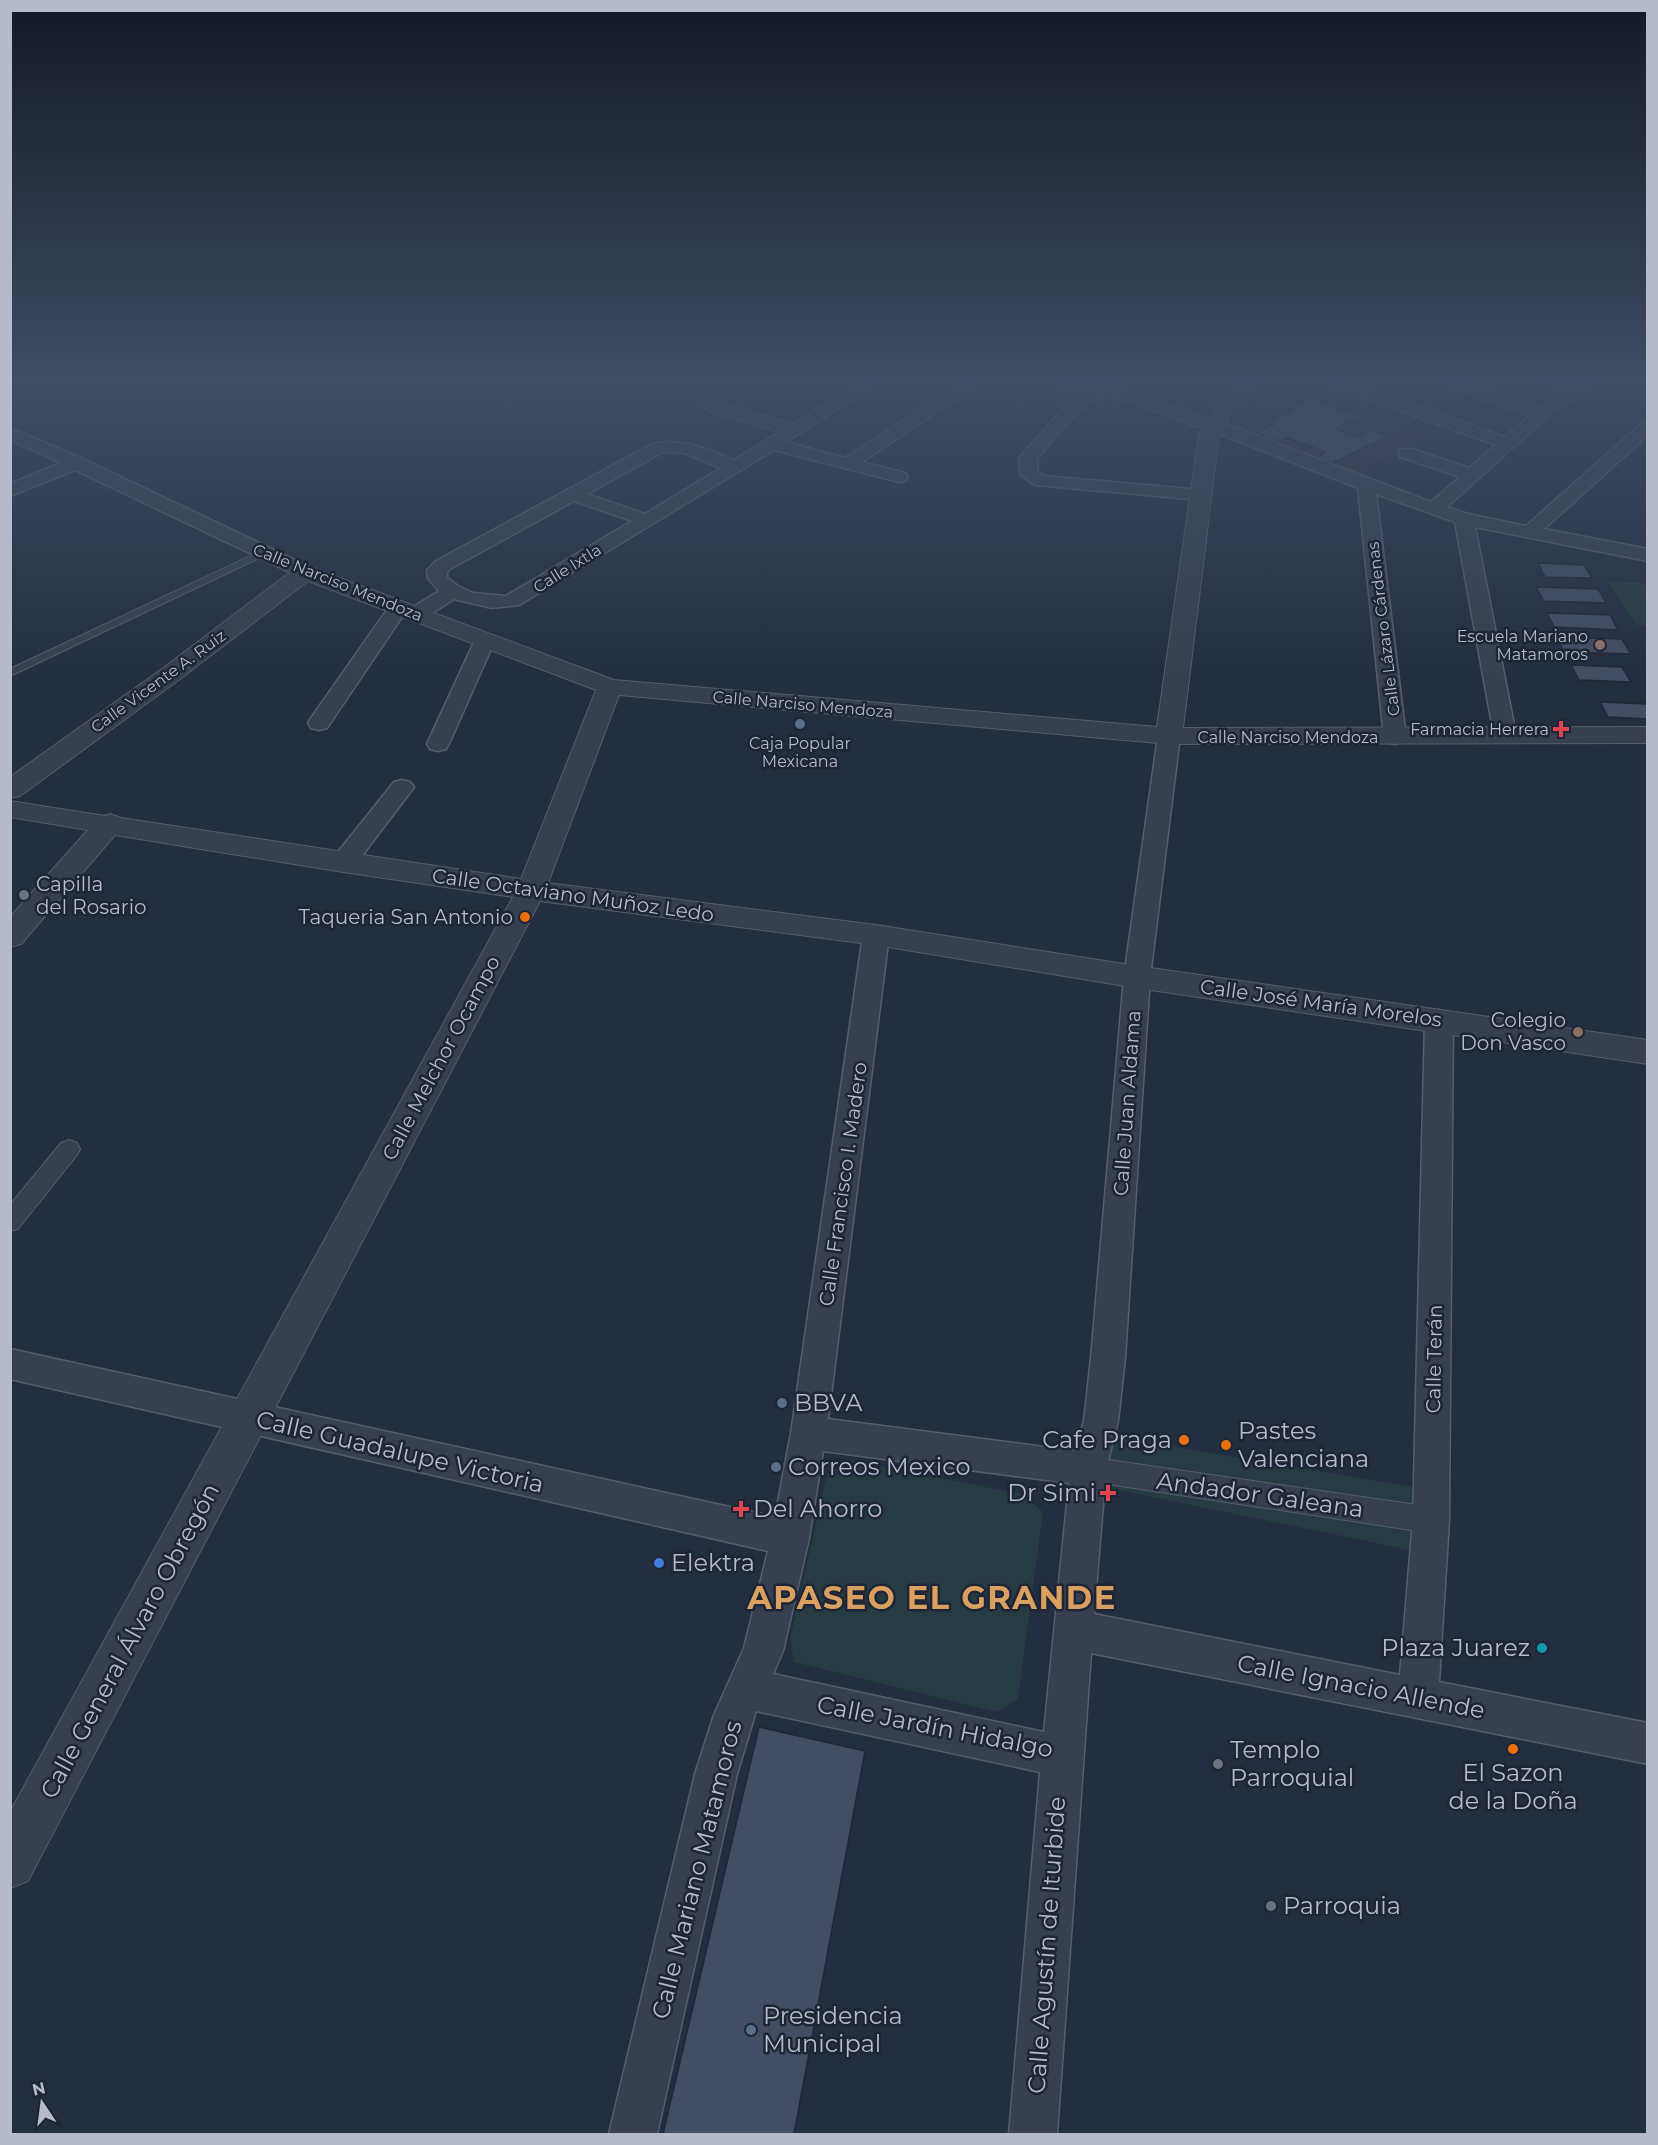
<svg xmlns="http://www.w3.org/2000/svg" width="1658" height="2145" font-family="Montserrat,sans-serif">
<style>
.medical{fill:#343041}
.green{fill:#263c42}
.building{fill:#434d63;stroke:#1f2738;stroke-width:1.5}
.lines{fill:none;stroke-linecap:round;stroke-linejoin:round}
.service-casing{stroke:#565e6e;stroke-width:2}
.pedestrian-casing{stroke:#565e6e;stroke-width:2}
.minor-casing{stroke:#565e6e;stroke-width:3}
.tertiary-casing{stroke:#565e6e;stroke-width:2}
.service{fill:#384050;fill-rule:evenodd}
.pedestrian{fill:#384050;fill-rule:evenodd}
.minor{fill:#384050;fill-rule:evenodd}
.tertiary{fill:#384050;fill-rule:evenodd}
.education-dot{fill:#8d6e63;stroke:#1d2536;stroke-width:2}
.service-dot{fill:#5c6f8a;stroke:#1d2536;stroke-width:2}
.health-dot{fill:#e0444e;stroke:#1d2536;stroke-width:2}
.worship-dot{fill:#6b7280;stroke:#1d2536;stroke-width:2}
.food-dot{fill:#e8710a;stroke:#1d2536;stroke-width:2}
.shop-dot{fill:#3f7fe0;stroke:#1d2536;stroke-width:2}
.culture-dot{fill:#0f9aa8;stroke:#1d2536;stroke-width:2}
.labels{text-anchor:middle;stroke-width:5;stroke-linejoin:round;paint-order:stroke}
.far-street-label{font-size:16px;fill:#b5bbcb;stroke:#1d2536}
.far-poi-label{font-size:16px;fill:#b5bbcb;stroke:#1d2536;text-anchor:end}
.poi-label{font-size:20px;fill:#b5bbcb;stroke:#1d2536;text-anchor:end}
.street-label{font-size:20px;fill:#b5bbcb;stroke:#1d2536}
.near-poi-label{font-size:24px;fill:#b5bbcb;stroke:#1d2536;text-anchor:start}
.near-street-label{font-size:24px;fill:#b5bbcb;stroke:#1d2536}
.near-district-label{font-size:32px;font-weight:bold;letter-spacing:1.5px;fill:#daa060;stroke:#1d2536}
</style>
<rect width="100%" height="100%" fill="#242e41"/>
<!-- medical -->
<path class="medical" d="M1268,382L1421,436L1359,474L1231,425L1277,397L1258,389Z"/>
<!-- green -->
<g class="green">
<path d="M1609,582L1647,583V625H1636Z"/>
<path d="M1111,1436L1413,1487L1410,1550L1104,1487Z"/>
<path d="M852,1461L1022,1494L1043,1512L1018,1699L996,1712L794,1662L790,1639L827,1474Z"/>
</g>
<!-- building -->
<g class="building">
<path d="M1311,398L1361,416L1335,429L1356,437L1371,430L1389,436L1333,463L1317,458L1325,452L1288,438L1280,442L1256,433L1275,424L1269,422L1293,410L1287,408Z"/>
<path d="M1538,563L1584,565L1592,578L1545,577Z"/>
<path d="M1536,587L1598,589L1606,603L1544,601Z"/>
<path d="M1547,613L1610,615L1618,630L1554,627Z"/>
<path d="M1556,637L1622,639L1631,654L1564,652Z"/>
<path d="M1571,665L1622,667L1631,682L1579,680Z"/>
<path d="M1600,702L1648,704V719L1608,717Z"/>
<path d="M759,1727L865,1751L794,2134H663Z"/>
</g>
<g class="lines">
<!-- service casing -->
<g class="service-casing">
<path id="service" d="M261,551L270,553L10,676V669Z"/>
</g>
<!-- pedestrian casing -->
<g class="pedestrian-casing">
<g id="pedestrian">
<path d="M69,1140L77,1143L80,1149L77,1155L18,1229L10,1231V1205L61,1143Z"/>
<path d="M1088,1457L1431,1507L1441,1511L1445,1520L1441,1529L1431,1533L1088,1481L1079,1478L1075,1469L1079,1460Z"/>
</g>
</g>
<!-- minor casing -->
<g class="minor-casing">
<g id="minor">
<path d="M864,380H882L786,442L845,458L967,380H985L862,462L905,473L908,477L905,481L899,482L774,450L519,605L492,608L454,599C441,607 424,622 408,618L405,614L408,610L439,591L428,578L427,570L436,561L652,444C682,437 707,449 734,460L780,432L707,410L705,407L707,404L713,402L792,424ZM663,452L684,453L721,468L645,514L587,494ZM574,501L632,521L506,596L473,593L458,586L447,578V572L450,569Z"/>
<path d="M1047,380H1096L1237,428L1431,502L1460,477L1400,457L1398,453L1400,449H1412L1469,468L1496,445L1323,383L1321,380H1343L1505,437L1531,415L1436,383L1434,380H1457L1540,407L1563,391L1540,383L1538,380H1561L1573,384L1579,380H1597L1582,393L1548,416L1447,507L1468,514L1526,526L1642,423L1648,421V435L1544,529L1648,549V561L1475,527L1516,735L1513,740L1505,742L1497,740L1494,735L1455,522L1376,494L1406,737L1403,742L1395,744L1387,742L1384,737L1358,488L1225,436L1106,394L1104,397C1076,404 1055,438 1037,459L1038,473L1045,476L1201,490L1207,491L1210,495L1207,499L1201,500L1035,485L1021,475L1019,458L1059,413L1082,394L1049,383Z"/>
<path d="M10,428L83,459L312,568L315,572L312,576H298L75,470L10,496V484L61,463L10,440Z"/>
<path d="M398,602L405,604L408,608L327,728L319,730L311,728L308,723L311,718L391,604Z"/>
<path d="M485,634L492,636L495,640L449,744L446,749L438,751L430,749L427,744L475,640L478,636Z"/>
<path d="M1169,729L1177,731L1180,736L1150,977L1125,1358L1118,1421L1106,1469L1094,1614L1400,1675L1413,1520L1425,1020L1429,1013L1439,1010L1449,1013L1453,1020L1449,1520L1439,1682L1648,1723V1764L1091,1653L1057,2134H1009L1040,1772L756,1711L737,1774L657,2134H609L695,1774L714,1715L744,1648L768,1551L10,1379V1349L775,1517L791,1433L863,935L867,929L876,926L885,929L889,935L828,1419L1075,1451L1084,1421L1091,1358L1124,977L1158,736L1161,731ZM823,1451L1069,1483L1044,1732L773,1674L783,1651L809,1538Z"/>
<path d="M402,780L410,782L414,787L352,869L343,871L334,869L331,863L334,857L394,782Z"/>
</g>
</g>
<!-- tertiary casing -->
<g class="tertiary-casing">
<path id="tertiary" d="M1245,380H1265L1235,407L1219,434L1183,728L1648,727V743L1169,744L619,695L548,883L876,925L1137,966L1648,1040V1064L1137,988L876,945L540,901L28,1881L10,1888V1812L513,897L343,872L115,835L21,944L10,947V917L88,830L10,817V801L105,816L110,814L121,818L521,879L596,690L308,581L180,679L20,796L10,798V777L162,669L297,567L305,565L614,680L1157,727L1199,434L1216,406Z"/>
</g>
<!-- service -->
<use href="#service" class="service"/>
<!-- pedestrian -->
<use href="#pedestrian" class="pedestrian"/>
<!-- minor -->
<use href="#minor" class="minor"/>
<!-- tertiary -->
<use href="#tertiary" class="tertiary"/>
</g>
<!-- sky -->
<linearGradient id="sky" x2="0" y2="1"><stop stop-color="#141924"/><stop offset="0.56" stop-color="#3f4c65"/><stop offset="1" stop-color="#3f4c65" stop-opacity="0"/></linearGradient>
<rect width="1658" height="680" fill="url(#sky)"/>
<!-- markers -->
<g class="education-dot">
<circle cx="1600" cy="645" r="6"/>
<circle cx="1578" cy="1032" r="6"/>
</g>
<g class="service-dot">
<circle cx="800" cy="724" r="6"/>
<circle cx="782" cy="1403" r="6"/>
<circle cx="776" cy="1467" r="6"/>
<circle cx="751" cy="2030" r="6"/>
</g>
<g class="health-dot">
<path d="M1558 720h6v6h6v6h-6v6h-6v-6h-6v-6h6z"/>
<path d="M1105 1484h6v6h6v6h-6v6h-6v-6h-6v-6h6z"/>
<path d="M738 1500h6v6h6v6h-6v6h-6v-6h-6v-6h6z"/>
</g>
<g class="worship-dot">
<circle cx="24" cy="895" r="6"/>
<circle cx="1218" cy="1764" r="6"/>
<circle cx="1271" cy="1906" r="6"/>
</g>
<g class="food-dot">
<circle cx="525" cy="917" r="6"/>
<circle cx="1184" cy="1440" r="6"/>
<circle cx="1226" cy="1445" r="6"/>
<circle cx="1513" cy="1749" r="6"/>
</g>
<circle class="shop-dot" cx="659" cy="1563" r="6"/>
<circle class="culture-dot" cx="1542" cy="1648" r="6"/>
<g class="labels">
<!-- far-street labels -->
<g class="far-street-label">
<text transform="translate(567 568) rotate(-32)" y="6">Calle Ixtla</text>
<text transform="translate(338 582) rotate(22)" y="6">Calle Narciso Mendoza</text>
<text transform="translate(1383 629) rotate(-97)" y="6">Calle Lázaro Cárdenas</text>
<text transform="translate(158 681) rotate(-36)" y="6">Calle Vicente A. Ruiz</text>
<text transform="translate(803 704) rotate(5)" y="6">Calle Narciso Mendoza</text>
<text x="1288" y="743">Calle Narciso Mendoza</text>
</g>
<!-- far-poi labels -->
<g class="far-poi-label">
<text x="1588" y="642">Escuela Mariano<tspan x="1588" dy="18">Matamoros</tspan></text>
<text x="1549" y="735">Farmacia Herrera</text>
<text x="800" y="749" text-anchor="middle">Caja Popular<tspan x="800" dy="18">Mexicana</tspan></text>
</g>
<!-- poi labels -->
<g class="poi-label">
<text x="36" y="891" text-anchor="start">Capilla<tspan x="36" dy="23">del Rosario</tspan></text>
<text x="513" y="924">Taqueria San Antonio</text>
<text x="1566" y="1027">Colegio<tspan x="1566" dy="23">Don Vasco</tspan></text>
</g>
<!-- street labels -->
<g class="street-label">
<text transform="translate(573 895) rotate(8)" y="7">Calle Octaviano Muñoz Ledo</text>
<text transform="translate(1321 1003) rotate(8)" y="7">Calle José María Morelos</text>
<text transform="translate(441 1058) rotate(-62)" y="7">Calle Melchor Ocampo</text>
<text transform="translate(1127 1103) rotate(-86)" y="7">Calle Juan Aldama</text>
<text transform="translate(843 1184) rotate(-82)" y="7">Calle Francisco I. Madero</text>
<text transform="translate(1434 1359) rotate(-89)" y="7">Calle Terán</text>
</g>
<!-- near-poi labels -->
<g class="near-poi-label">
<text x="794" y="1411">BBVA</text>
<text x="1238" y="1439">Pastes<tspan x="1238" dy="28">Valenciana</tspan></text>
<text x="1172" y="1448" text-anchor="end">Cafe Praga</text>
<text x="788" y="1475">Correos Mexico</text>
<text x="1096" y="1501" text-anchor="end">Dr Simi</text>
<text x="753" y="1517">Del Ahorro</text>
<text x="671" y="1571">Elektra</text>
<text x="1530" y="1656" text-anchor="end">Plaza Juarez</text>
<text x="1230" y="1758">Templo<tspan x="1230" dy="28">Parroquial</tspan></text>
<text x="1513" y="1781" text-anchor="middle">El Sazon<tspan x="1513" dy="28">de la Doña</tspan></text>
<text x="1283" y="1914">Parroquia</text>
<text x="763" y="2024">Presidencia<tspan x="763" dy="28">Municipal</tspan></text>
</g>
<!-- near-street labels -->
<g class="near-street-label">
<text transform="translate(400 1452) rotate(13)" y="8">Calle Guadalupe Victoria</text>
<text transform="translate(1260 1495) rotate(8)" y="8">Andador Galeana</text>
<text transform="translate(130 1641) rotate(-62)" y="8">Calle General Álvaro Obregón</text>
<text transform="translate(1361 1687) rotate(11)" y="8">Calle Ignacio Allende</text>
<text transform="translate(935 1727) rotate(11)" y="8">Calle Jardín Hidalgo</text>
<text transform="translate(697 1870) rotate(-76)" y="8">Calle Mariano Matamoros</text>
<text transform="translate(1047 1945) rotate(-86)" y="8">Calle Agustín de Iturbide</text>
</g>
<!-- near-district labels -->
<g class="near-district-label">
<text x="932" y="1609">APASEO EL GRANDE</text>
</g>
</g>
<!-- border -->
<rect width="1658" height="2145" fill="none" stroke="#b5bbcb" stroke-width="24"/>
<!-- north arrow -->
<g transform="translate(42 2103) rotate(347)" stroke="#1d2536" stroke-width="4.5" paint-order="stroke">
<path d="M0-4.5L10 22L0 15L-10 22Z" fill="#b5bbcb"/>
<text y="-9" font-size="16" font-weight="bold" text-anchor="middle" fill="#b5bbcb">N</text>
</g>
</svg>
